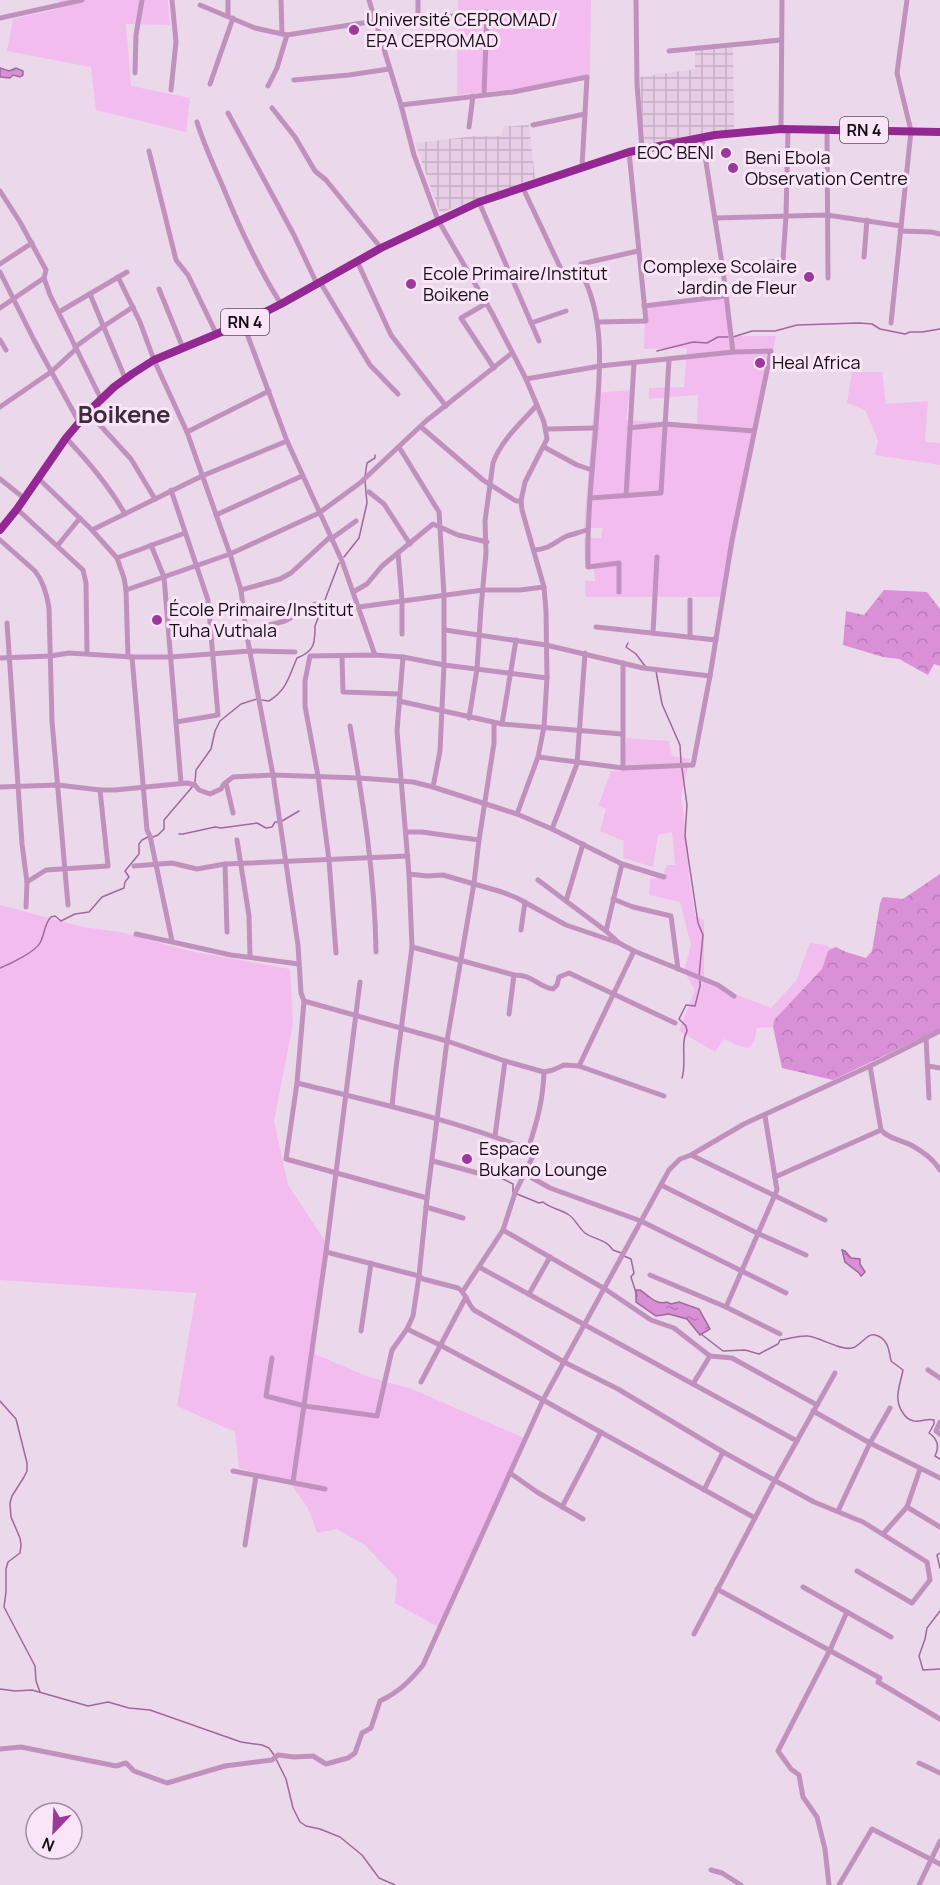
<svg xmlns="http://www.w3.org/2000/svg" width="940" height="1885" font-family="Manrope,sans-serif">
<style>
.industrial{fill:url(#industrial-grid)}
.green{fill:#f2bcef}
.forest{fill:url(#forest-crowns)}
.water{fill:url(#water-ripples);stroke:#9e699b;stroke-width:1.5}
.lines{fill:none;stroke-linecap:round;stroke-linejoin:round}
.stream{stroke:#9e699b;stroke-width:1.5}
.minor{stroke:#c191be;stroke-width:5}
.highway{stroke:#942892;stroke-width:8}
.poi-dot{fill:#9d379b;stroke:#fae5f8;stroke-width:2}
.labels{text-anchor:middle;stroke-width:6;stroke-linejoin:round;paint-order:stroke}
.shield{fill:#fae5f8;stroke:#5a4f59;stroke-width:1.5}
.shield-label{font-size:16px;font-weight:bold;fill:#150f15}
.poi-label{font-size:18px;fill:#150f15;stroke:#fae5f8;text-anchor:start}
.district-label{font-size:24px;font-weight:bold;fill:#3c2d3b;stroke:#fae5f8}
</style>
<defs>
<pattern id="industrial-grid" width="8" height="8" patternUnits="userSpaceOnUse" patternTransform="scale(1.5)"><rect width="8" height="8" fill="#e8cde6"/><path d="M0 4h8M4 0v8" fill="none" stroke="#c6afc4"/></pattern>
<pattern id="forest-crowns" width="20" height="18" patternUnits="userSpaceOnUse" patternTransform="scale(1.5)"><rect width="20" height="18" fill="#d990d6"/><path d="M2 6a3 3 0 1 1 6 0M12 15a3 3 0 1 1 6 0" fill="none" stroke="#b97bb7"/></pattern>
<pattern id="water-ripples" width="26" height="14" patternUnits="userSpaceOnUse" patternTransform="scale(1.5)"><rect width="26" height="14" fill="#d88fd5"/><path d="M2 4q2-2 4 0t4 0M15 11q2-2 4 0t4 0" fill="none" stroke="#b87ab6"/></pattern>
</defs>
<rect width="100%" height="100%" fill="#ecd8eb"/>
<!-- industrial -->
<g class="industrial">
<path d="M733,47L734,129L710,132L701,141L643,154L640,77L695,69V50Z"/>
<path d="M529,125L535,178L440,213L415,143L474,136H501L503,127Z"/>
</g>
<!-- green -->
<g class="green">
<path d="M60,0H168L170,25L126,24L131,86L190,98L186,132L96,110L91,67L7,51L13,19L57,9Z"/>
<path d="M458,0H591L590,76L516,89L457,95Z"/>
<path d="M726,298L732,336H776L724,597H586L585,581H595L594,569L585,567L584,538H601L603,528H584L595,393L630,390L626,420L697,424L698,395L649,399V388L684,387L687,348L644,349L645,308Z"/>
<path d="M852,372H882L886,404L928,401L925,442L940,443V465L875,455L878,440L865,410L847,403Z"/>
<path d="M627,738L669,741L672,756L690,759L681,796L688,847L689,877L695,915L704,920V977L719,988L771,1008L796,981L810,943L827,945L829,948L836,947L828,951L822,969L774,1020L773,1027L757,1028L754,1042L748,1048L739,1046L724,1039L715,1052L679,1031L695,990L684,971L691,945L680,902L649,895L650,879L662,877L667,865H675L672,832L658,835L653,867L623,858L624,841L600,831L606,809L598,806L611,771H623Z"/>
<path d="M0,905L83,927L120,932L190,951L290,969L293,1023L274,1121L288,1185L325,1241L315,1354L366,1376L412,1389L524,1438L438,1627L395,1603L397,1579L365,1545L337,1529L317,1533L308,1508L291,1484L239,1468L235,1432L177,1406L196,1293L0,1280Z"/>
</g>
<!-- forest -->
<g class="forest">
<path d="M884,590L927,592L940,609V666L934,664L928,675L899,659L883,657L843,645L846,611L864,615Z"/>
<path d="M940,874V1029L833,1080L782,1068L773,1027L774,1020L822,969L828,951L836,947L846,952L866,958L872,951L880,903L883,897L903,899Z"/>
</g>
<!-- water -->
<g class="water">
<path d="M0,68L9,71L16,68L23,71V75L20,77L13,75L10,78L0,77Z"/>
<path d="M842,1250L845,1251L851,1258L860,1259V1264L865,1272L861,1276L859,1273L845,1262Z"/>
<path d="M636,1290H640C648,1295 657,1306 667,1302L671,1304L679,1302L699,1309L710,1329L700,1335L687,1319L669,1314L656,1316L636,1302Z"/>
</g>
<g class="lines">
<!-- stream -->
<g class="stream">
<path d="M733,337L752,331H775L797,325L859,323L872,324L880,329L905,334L910,332H922L940,329"/>
<path d="M657,351L693,342L707,343L718,337H728"/>
<path d="M365,477L367,463L375,458V455"/>
<path d="M344,557L359,538L367,503L365,481"/>
<path d="M628,643L626,647L636,654L645,666"/>
<path d="M656,671L662,704L680,745L681,763"/>
<path d="M262,700L269,701C287,690 289,676 297,658C315,651 315,643 315,626L339,563"/>
<path d="M682,768L687,805L685,836L698,923L703,935L699,976"/>
<path d="M195,782L196,770L211,749L215,731L220,721L241,704L257,699"/>
<path d="M282,821L299,811"/>
<path d="M179,834H183L215,827L221,828L257,823L266,828L272,827L275,822H278"/>
<path d="M153,837L158,835L164,829V820L193,786"/>
<path d="M0,968C10,964 35,952 40,943C45,934 44,924 51,917L55,916L61,921L75,914L89,912L102,897L124,888L125,882L129,877L125,871L139,854V844L142,840L148,837"/>
<path d="M682,1078C687,1063 680,1043 687,1031L686,1026L679,1019L686,1005L695,1006L700,986V981"/>
<path d="M495,1175L513,1184V1192"/>
<path d="M517,1194L539,1203L543,1202C551,1209 561,1209 569,1215C575,1219 579,1228 585,1233C595,1240 606,1239 613,1250L621,1253"/>
<path d="M624,1256L631,1259L634,1273L631,1277L637,1296"/>
<path d="M701,1334L723,1351L745,1350L759,1354L778,1344L780,1340C788,1339 801,1335 808,1336C819,1337 841,1351 852,1348C861,1346 866,1333 875,1335C888,1338 889,1350 891,1361L903,1370C900,1386 893,1399 903,1413C906,1418 909,1420 914,1421C922,1422 927,1418 934,1420V1424L929,1433C938,1439 940,1446 935,1456L940,1459"/>
<path d="M0,1401L16,1419L27,1463V1471L24,1477L12,1496L10,1503L11,1517L20,1538L21,1545L20,1553L8,1562L6,1569V1592L4,1607L35,1666L36,1681L40,1692"/>
<path d="M940,1553L937,1555L940,1568"/>
<path d="M940,1611L927,1628L925,1639L919,1656L923,1670L940,1669"/>
<path d="M0,1689L15,1691L32,1690L88,1706L108,1702L129,1708L150,1710L241,1742L262,1745L269,1748L274,1755"/>
<path d="M276,1759L286,1779L293,1808L300,1822L306,1826L320,1829L340,1837L362,1855L379,1878L395,1885"/>
</g>
<!-- minor -->
<g class="minor">
<path d="M281,0L282,34"/>
<path d="M369,0L401,105L414,155L438,220L492,313L526,379L544,422L547,439L525,482L521,501L522,510L544,587L546,611L547,678L544,727L538,757L517,814"/>
<path d="M418,0V20"/>
<path d="M636,0L637,84L642,149"/>
<path d="M200,5L255,28L287,35L375,21"/>
<path d="M228,16V0"/>
<path d="M0,18L82,0"/>
<path d="M376,25L487,12L484,95"/>
<path d="M669,51L781,40"/>
<path d="M135,73L136,35L142,0"/>
<path d="M294,80L349,75L389,69"/>
<path d="M210,84L233,18"/>
<path d="M268,86L277,68L287,35"/>
<path d="M171,90L176,42L172,0"/>
<path d="M401,105L513,92L587,77L582,167"/>
<path d="M272,108L295,137L315,171L326,180L381,248"/>
<path d="M228,113L294,235L317,284"/>
<path d="M197,122C204,145 214,166 223,187C240,229 257,266 281,304"/>
<path d="M533,125L585,114"/>
<path d="M469,127L473,96"/>
<path d="M781,129L782,0"/>
<path d="M827,129L828,278"/>
<path d="M702,137L723,270L733,352"/>
<path d="M149,151L176,260L188,275L217,335"/>
<path d="M522,186L561,269L567,273L572,271L581,272C606,319 600,373 596,425C592,472 587,519 588,567L619,563V592"/>
<path d="M0,191L20,222L46,270L44,278L50,295L101,399"/>
<path d="M479,202L539,341"/>
<path d="M715,218L827,215L901,226"/>
<path d="M900,231L931,232L940,234"/>
<path d="M864,257L867,220"/>
<path d="M357,261L391,335L446,406"/>
<path d="M0,264L32,243"/>
<path d="M723,270L783,260L786,216L788,129"/>
<path d="M578,271L581,264L638,251"/>
<path d="M0,272L34,340L79,422"/>
<path d="M118,277L140,322L154,360L187,432L230,554L241,590L246,631L273,775L298,945L301,993L304,1001L297,1083L286,1159L427,1198"/>
<path d="M320,282L370,365L398,394"/>
<path d="M159,289L183,348"/>
<path d="M90,294L125,378"/>
<path d="M487,303L461,318L494,368"/>
<path d="M644,306L726,296"/>
<path d="M0,308L44,278"/>
<path d="M59,312L127,272"/>
<path d="M598,322L646,321L629,152"/>
<path d="M243,323L287,441L342,561L375,655"/>
<path d="M531,323L566,311"/>
<path d="M891,323L911,131L897,73L907,0"/>
<path d="M0,340L6,350"/>
<path d="M75,347L104,326L133,307"/>
<path d="M526,379L600,366L733,352L771,351L732,540L710,676L693,765L623,768L538,757"/>
<path d="M0,407L51,372L76,349"/>
<path d="M88,412L131,459L155,499"/>
<path d="M421,427L483,480L516,501H521"/>
<path d="M630,428L665,424L754,431"/>
<path d="M547,429L596,428"/>
<path d="M187,432L269,391"/>
<path d="M66,438C88,461 109,486 125,514"/>
<path d="M399,447L439,512L444,595V665L440,751L433,787"/>
<path d="M544,447L577,465L592,470"/>
<path d="M38,478L92,530L117,558L124,578L126,590L128,657"/>
<path d="M0,479L24,498"/>
<path d="M171,490L208,600L218,715L176,722"/>
<path d="M369,492L384,504L410,544"/>
<path d="M626,496L634,363"/>
<path d="M590,498L661,493L669,360"/>
<path d="M17,509L83,570L86,583L87,653"/>
<path d="M216,515L302,476"/>
<path d="M92,530L202,476L287,441"/>
<path d="M331,539L356,521"/>
<path d="M0,540L35,571C44,582 47,595 49,608L52,721L68,905"/>
<path d="M58,545L80,518"/>
<path d="M151,545L164,577L181,783"/>
<path d="M534,550C550,549 554,542 567,536C573,534 581,532 587,530"/>
<path d="M398,553L402,600V634"/>
<path d="M117,558L185,533"/>
<path d="M126,590L230,554L319,513L360,483L426,421L512,353"/>
<path d="M241,590L280,579L291,573L330,537"/>
<path d="M353,592L367,584L382,566L433,524L458,535L487,542"/>
<path d="M359,607L483,590H520L544,587"/>
<path d="M7,623L22,844L27,882L26,907"/>
<path d="M596,627L716,640"/>
<path d="M445,630L546,645L643,668L710,676"/>
<path d="M246,631L285,621L315,604"/>
<path d="M653,633L657,557"/>
<path d="M690,637V600"/>
<path d="M342,656L343,692L399,694"/>
<path d="M132,657L147,830L150,836L172,941"/>
<path d="M0,658L50,656L69,653L132,657H171L250,651L295,652"/>
<path d="M399,701L502,724L622,734"/>
<path d="M469,718L477,669L481,608L486,553L485,521L493,463C501,440 522,422 537,405"/>
<path d="M494,723V743L479,840L474,883L447,1041L427,1198L419,1276L423,1279L458,1288C466,1293 467,1303 474,1310L564,1362L618,1389L723,1452L814,1502L863,1522L927,1562L930,1580L912,1603L857,1571"/>
<path d="M502,724L516,640"/>
<path d="M350,726C363,801 375,876 376,952"/>
<path d="M623,768V663"/>
<path d="M226,783L233,813"/>
<path d="M0,787L58,785L100,790H115L187,783L195,785L199,790L210,794L221,789L224,784L233,777L273,775L359,778L413,782L433,787L517,814L552,829L622,864L664,877"/>
<path d="M552,829L577,764L585,653"/>
<path d="M406,832H422L479,840"/>
<path d="M237,840L249,916L250,957"/>
<path d="M225,864L227,932"/>
<path d="M134,866L172,863L197,869L225,864L408,856"/>
<path d="M409,874L427,876L443,875L502,892L517,898L566,925L619,943L634,951L718,985L734,996"/>
<path d="M538,880L606,931L618,942"/>
<path d="M27,882L46,870L108,866L100,790"/>
<path d="M613,899L633,907L671,916L678,969"/>
<path d="M566,901L583,844"/>
<path d="M521,930L525,902"/>
<path d="M606,931L622,864"/>
<path d="M136,934L231,955L299,964"/>
<path d="M412,947L514,975C534,975 535,985 553,989L557,985L559,977L569,973L675,1023"/>
<path d="M336,953L329,860L318,776L305,706V681L310,656L375,655L403,657L444,665L547,678"/>
<path d="M304,1001L447,1041L505,1061L544,1072L553,1070L564,1065L579,1066L664,1096"/>
<path d="M509,1014L514,975"/>
<path d="M926,1037L929,1098"/>
<path d="M579,1066L634,951"/>
<path d="M870,1066L881,1130C889,1139 901,1140 911,1145C922,1151 934,1160 940,1170"/>
<path d="M928,1066L940,1068"/>
<path d="M297,1083C378,1103 458,1121 535,1152L515,1193L503,1230L463,1291"/>
<path d="M392,1106L396,1068L412,947L409,874L397,731L403,657"/>
<path d="M495,1136L505,1061"/>
<path d="M528,1149C537,1122 543,1101 544,1072"/>
<path d="M691,1155L825,1220"/>
<path d="M433,1161L485,1175"/>
<path d="M525,1174L550,1188L641,1221L786,1293"/>
<path d="M775,1177L881,1130"/>
<path d="M661,1185L759,1234L806,1255"/>
<path d="M426,1207L463,1218"/>
<path d="M503,1230L605,1289L651,1320L674,1328L710,1356L732,1358L817,1405"/>
<path d="M479,1267L797,1441"/>
<path d="M650,1275L726,1307L780,1334"/>
<path d="M529,1294L550,1257"/>
<path d="M726,1307L777,1190L765,1116"/>
<path d="M407,1329L440,1345L543,1400L755,1518"/>
<path d="M361,1331L371,1263"/>
<path d="M272,1358L266,1396L305,1406L377,1416L392,1350L407,1329L413,1316L419,1276L326,1252"/>
<path d="M928,1370L940,1378"/>
<path d="M421,1382L466,1297"/>
<path d="M693,1384L710,1356"/>
<path d="M813,1411L870,1443L940,1478"/>
<path d="M940,1422L936,1431L940,1434"/>
<path d="M233,1471L325,1489"/>
<path d="M510,1473L537,1492L583,1519"/>
<path d="M293,1482L326,1252L360,982"/>
<path d="M704,1490L723,1452"/>
<path d="M562,1507L601,1432"/>
<path d="M907,1507L940,1527"/>
<path d="M838,1511L870,1443L890,1408"/>
<path d="M883,1534L907,1507L920,1469"/>
<path d="M245,1545L256,1476"/>
<path d="M803,1587L891,1637"/>
<path d="M717,1589L880,1678L878,1682L940,1719"/>
<path d="M694,1634L775,1480L835,1373"/>
<path d="M0,1749L21,1747L116,1766L126,1763L134,1771L167,1783L225,1766L272,1760L278,1755L294,1757L313,1756L326,1764L348,1758L355,1753L362,1733L371,1728L380,1701C399,1692 410,1681 423,1665L543,1400L669,1170L680,1159L691,1155L744,1124L870,1066L940,1031"/>
<path d="M919,1763L940,1773"/>
<path d="M711,1870L722,1873L741,1885"/>
<path d="M829,1885L825,1849L817,1817L803,1797L799,1775L791,1769L778,1751L830,1650L847,1612"/>
<path d="M839,1885L872,1829L940,1864"/>
<path d="M919,1885L940,1841"/>
</g>
<!-- highway -->
<path class="highway" d="M0,530L17,509L66,438L88,412L114,387L132,374L154,360L243,323L281,304L381,248L479,202L629,152L715,135L781,129L940,132"/>
</g>
<!-- markers -->
<g class="poi-dot">
<circle cx="354" cy="30" r="6"/>
<circle cx="726" cy="153" r="6"/>
<circle cx="733" cy="168" r="6"/>
<circle cx="809" cy="277" r="6"/>
<circle cx="411" cy="284" r="6"/>
<circle cx="760" cy="363" r="6"/>
<circle cx="157" cy="620" r="6"/>
<circle cx="467" cy="1159" r="6"/>
</g>
<g class="labels">
<!-- shield labels -->
<g class="shield">
<rect x="840" y="117" width="48" height="26" rx="4.5"/>
<rect x="221" y="309" width="48" height="26" rx="4.5"/>
</g>
<g class="shield-label">
<text x="864" y="136">RN 4</text>
<text x="245" y="328">RN 4</text>
</g>
<!-- poi labels -->
<g class="poi-label">
<text x="366" y="26">Université CEPROMAD/<tspan x="366" dy="21">EPA CEPROMAD</tspan></text>
<text x="714" y="159" text-anchor="end">EOC BENI</text>
<text x="745" y="164">Beni Ebola<tspan x="745" dy="21">Observation Centre</tspan></text>
<text x="797" y="273" text-anchor="end">Complexe Scolaire<tspan x="797" dy="21">Jardin de Fleur</tspan></text>
<text x="423" y="280">Ecole Primaire/Institut<tspan x="423" dy="21">Boikene</tspan></text>
<text x="772" y="369">Heal Africa</text>
<text x="169" y="616">École Primaire/Institut<tspan x="169" dy="21">Tuha Vuthala</tspan></text>
<text x="479" y="1155">Espace<tspan x="479" dy="21">Bukano Lounge</tspan></text>
</g>
<!-- district labels -->
<g class="district-label">
<text x="124" y="423">Boikene</text>
</g>
</g>
<!-- north arrow -->
<g transform="translate(54 1831) rotate(203)"><circle r="28" fill="#fae5f8" stroke="#9e8f9d" stroke-width="1.5"/>
<path d="M0-4.5L10 22L0 15L-10 22Z" fill="#9d379b"/>
<text y="-9" font-size="16" font-weight="bold" text-anchor="middle" fill="#150f15">N</text>
</g>
</svg>
